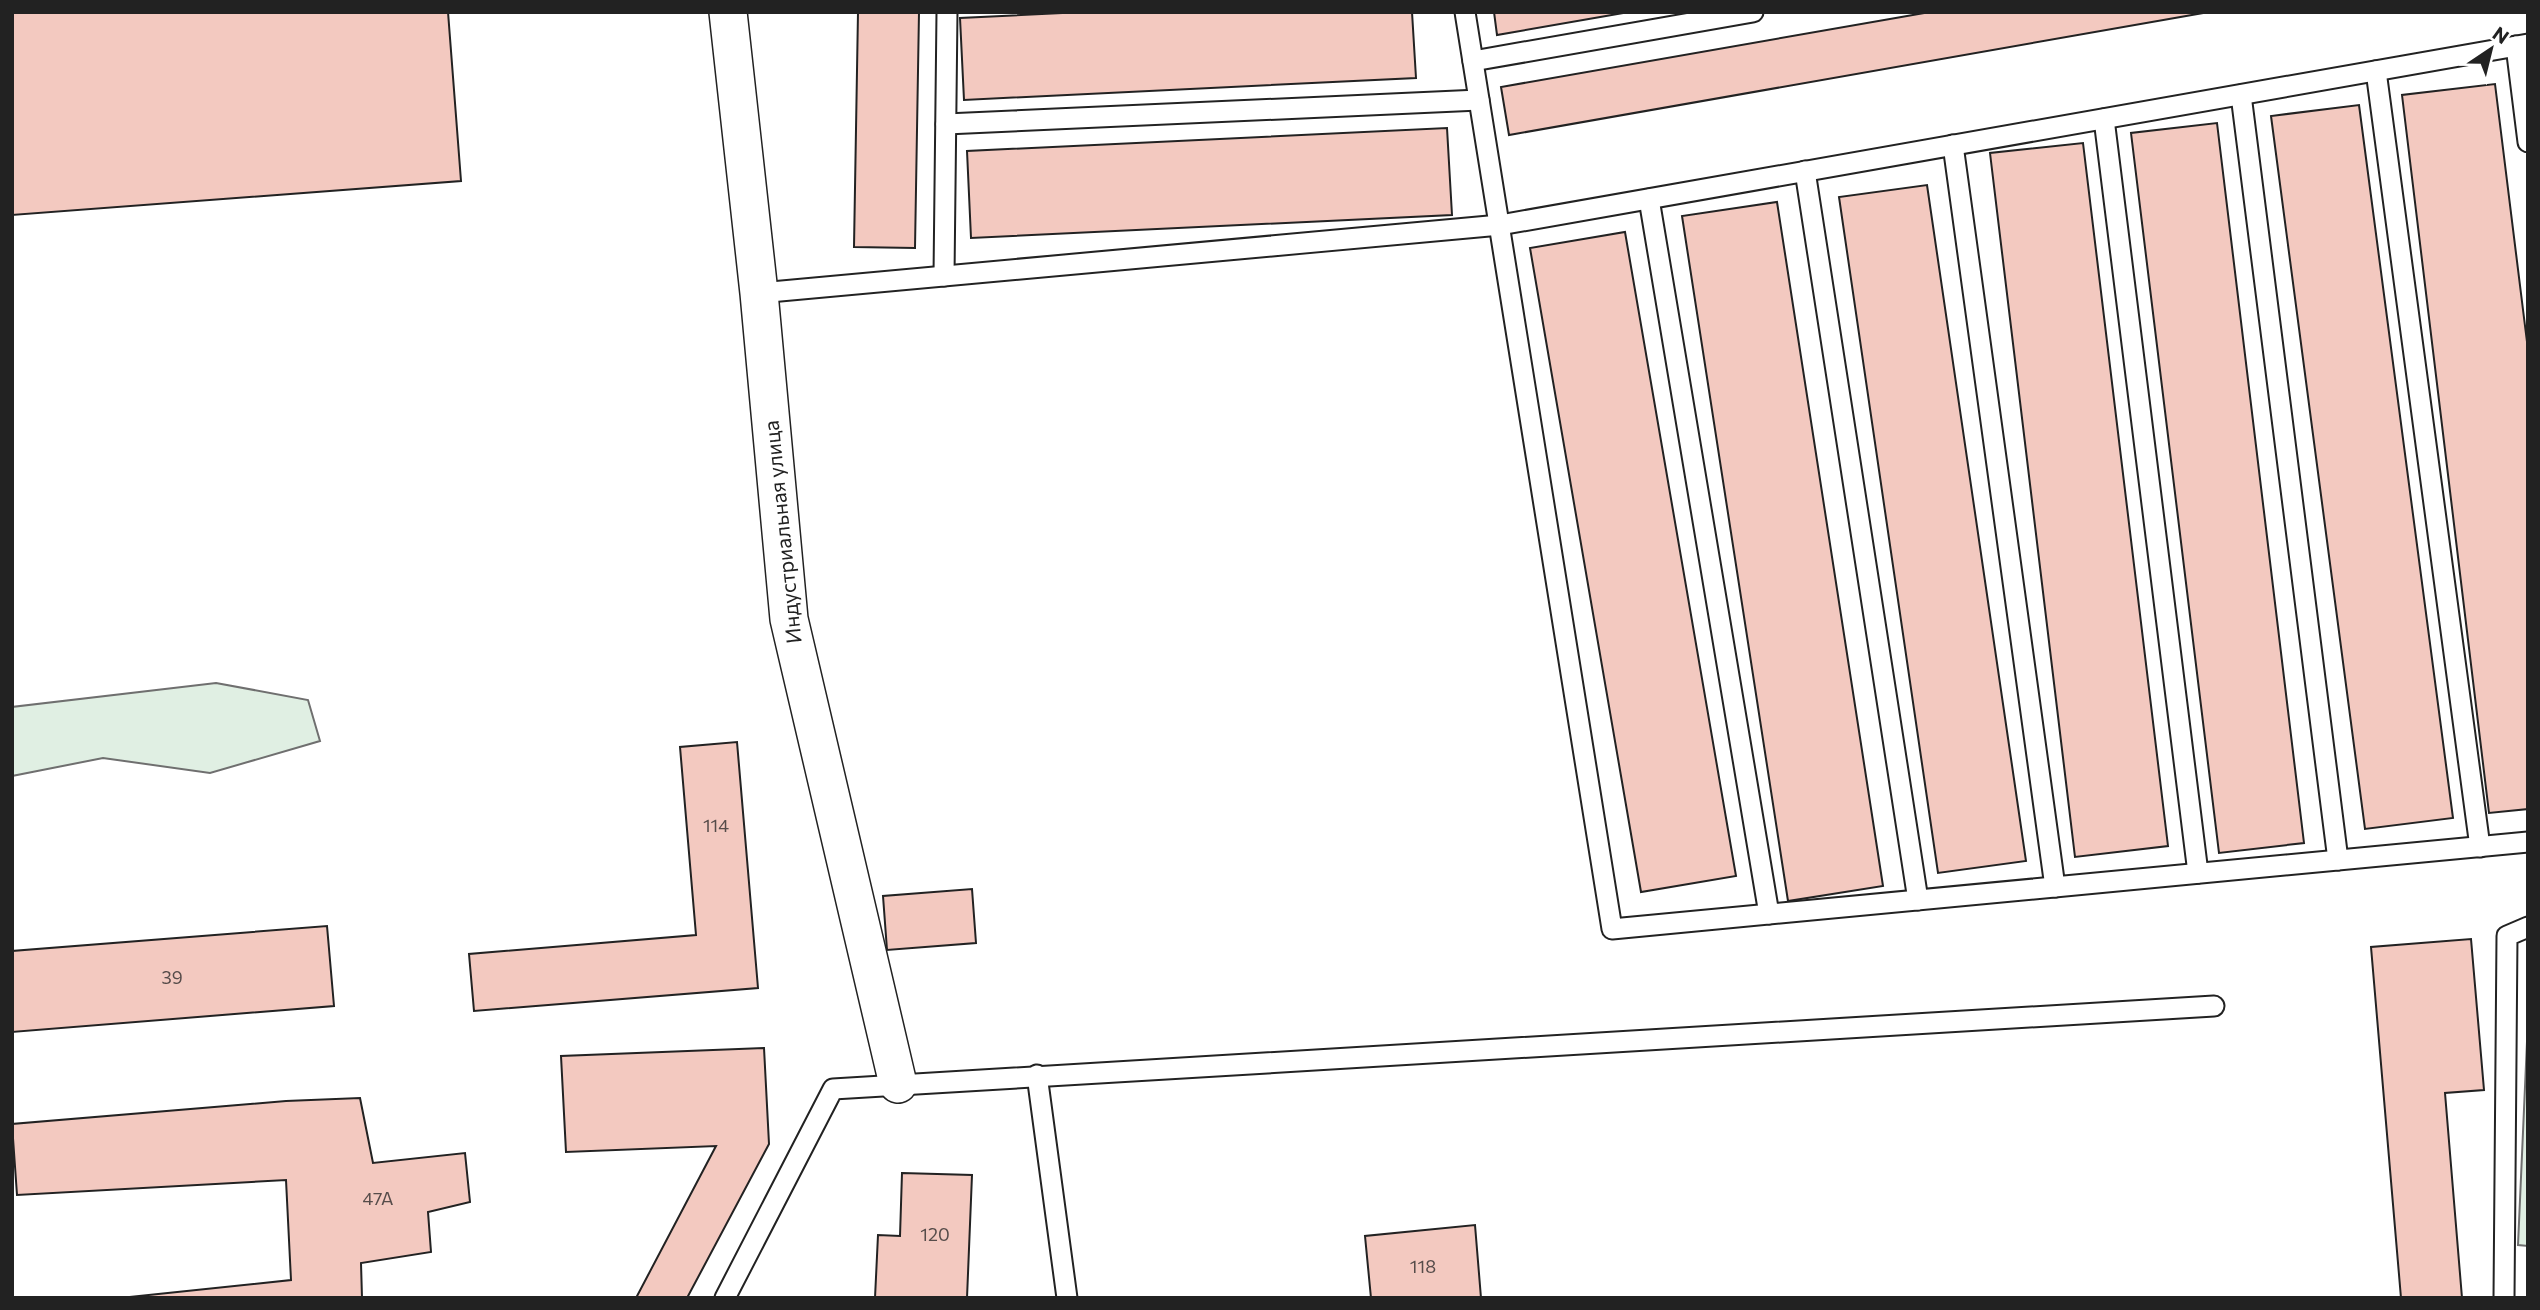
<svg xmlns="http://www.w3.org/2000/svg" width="2540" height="1310" font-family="Commissioner,sans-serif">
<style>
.green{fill:#e0efe3;stroke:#6f6f6f;stroke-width:2}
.building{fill:#f3c9c0;stroke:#222;stroke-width:2}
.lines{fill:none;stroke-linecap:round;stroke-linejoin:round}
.service-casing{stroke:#222;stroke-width:23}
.minor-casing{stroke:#222;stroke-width:40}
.service{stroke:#fff;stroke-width:19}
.minor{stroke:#fff;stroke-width:37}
.labels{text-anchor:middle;stroke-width:5;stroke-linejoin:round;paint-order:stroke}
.number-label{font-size:18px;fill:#564c4a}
.street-label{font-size:21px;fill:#222;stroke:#fff}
</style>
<rect width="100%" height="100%" fill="#fff"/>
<!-- green -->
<g class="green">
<path d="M216,683L308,700L320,741L210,773L103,758L12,776V707Z"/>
<path d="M2528,1019V1246L2518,1245Z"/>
</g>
<!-- building -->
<g class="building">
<path d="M12,12H448L461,181L12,215Z"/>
<path d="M858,12H919L915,248L854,247Z"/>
<path d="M1083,12H1412L1416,78L964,100L960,18Z"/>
<path d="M1494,12H1629L1497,35Z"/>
<path d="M1930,12H2209L1509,135L1501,87Z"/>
<path d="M2495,84L2528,350V809L2489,813L2402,95Z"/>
<path d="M2359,105L2453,818L2365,829L2271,116Z"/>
<path d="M2217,123L2304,843L2219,853L2131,133Z"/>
<path d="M1447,128L1452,215L971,238L967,151Z"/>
<path d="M2083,143L2168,846L2075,857L1990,153Z"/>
<path d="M1927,185L2026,861L1938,873L1839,197Z"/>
<path d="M1777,202L1883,886L1788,901L1682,216Z"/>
<path d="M1625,232L1736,876L1641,892L1530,248Z"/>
<path d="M737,742L758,988L474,1011L469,954L696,935L680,747Z"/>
<path d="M972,889L976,943L887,950L883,896Z"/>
<path d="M327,926L334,1006L12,1032V951Z"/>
<path d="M2471,939L2484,1090L2445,1093L2462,1298H2401L2371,947Z"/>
<path d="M764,1048L769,1144L687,1298H636L716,1146L566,1152L561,1056Z"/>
<path d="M360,1098L373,1163L465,1153L470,1202L428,1212L431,1252L361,1263L362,1298H120L291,1280L286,1180L17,1195L12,1124L286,1101Z"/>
<path d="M902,1173L972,1175L967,1298H875L878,1235L900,1236Z"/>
<path d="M1475,1225L1481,1298H1371L1365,1236Z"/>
</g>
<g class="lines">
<!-- service casing -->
<g class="service-casing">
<g id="service">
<path d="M1465,12L1612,929L2528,842"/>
<path d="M2516,46L2528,142"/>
<path d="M1473,61L1753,12"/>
<path d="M2376,71L2480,847"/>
<path d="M2241,95L2338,860"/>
<path d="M2104,119L2198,873"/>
<path d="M946,124L1479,100"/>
<path d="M1953,145L2055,887"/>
<path d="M1805,171L1918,900"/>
<path d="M1649,199L1769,914"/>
<path d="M944,276L947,12"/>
<path d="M759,293L1500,225L2528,44"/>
<path d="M1037,1075L1067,1298"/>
<path d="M725,1298L833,1089L2214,1006"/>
<path d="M2504,1298L2507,936L2528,927"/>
</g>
</g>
<!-- minor casing -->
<g class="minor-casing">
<path id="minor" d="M728,12L759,293L789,619L898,1084"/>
</g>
<!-- service -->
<use href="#service" class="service"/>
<!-- minor -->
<use href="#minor" class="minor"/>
</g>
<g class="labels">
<!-- number labels -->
<g class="number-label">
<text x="716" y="832">114</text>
<text x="172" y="984">39</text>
<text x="378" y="1205">47А</text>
<text x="935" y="1241">120</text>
<text x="1423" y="1273">118</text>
</g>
<!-- street labels -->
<g class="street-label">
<text transform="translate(783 532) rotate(-96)" y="7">Индустриальная улица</text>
</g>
</g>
<!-- border -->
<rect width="2540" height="1310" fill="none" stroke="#222222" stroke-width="28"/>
<!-- north arrow -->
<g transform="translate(2491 49) rotate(35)" stroke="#ffffff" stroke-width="5" paint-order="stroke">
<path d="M0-5L12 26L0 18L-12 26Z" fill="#222222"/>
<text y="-10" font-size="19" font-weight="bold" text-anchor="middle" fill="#222222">N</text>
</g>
</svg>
